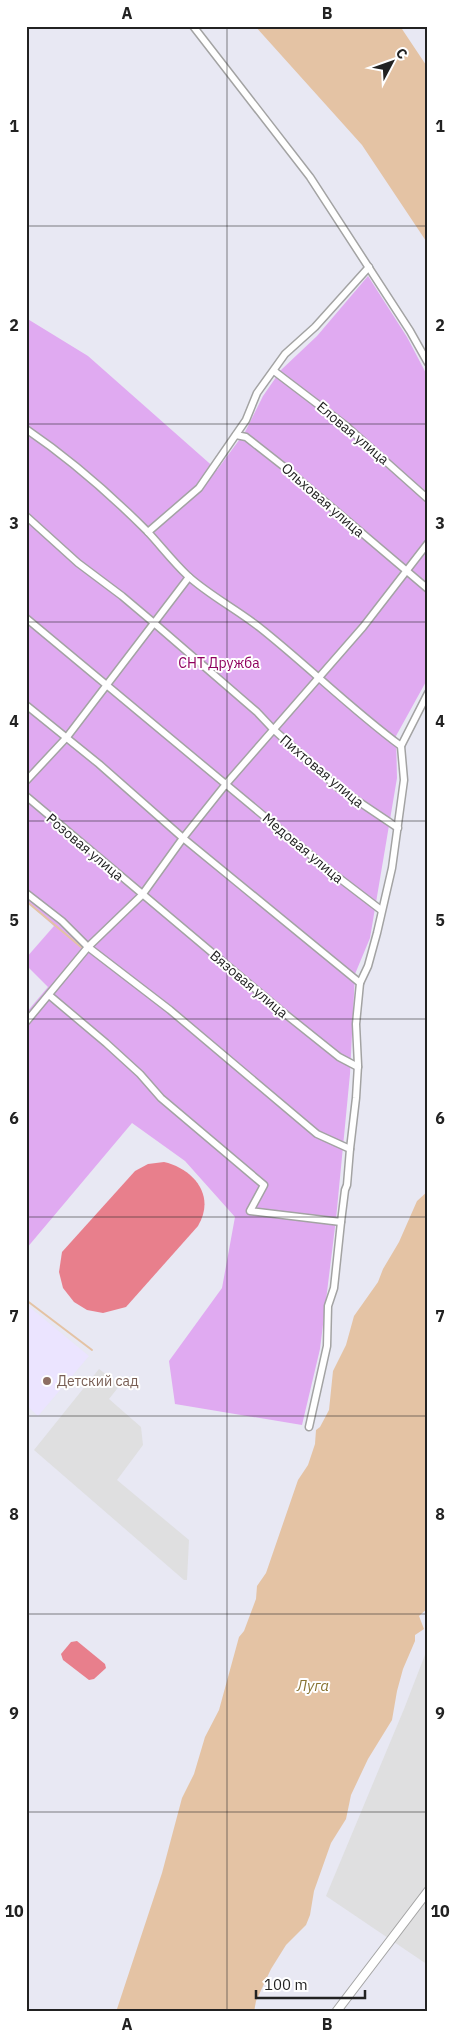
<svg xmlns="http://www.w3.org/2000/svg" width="454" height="2038" font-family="'IBM Plex Sans',sans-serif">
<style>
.residential{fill:#dfdfe0}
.education{fill:#ebe4ff}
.grass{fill:#e0aaf1}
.pitch{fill:#e87f8c}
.water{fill:#e4c3a4}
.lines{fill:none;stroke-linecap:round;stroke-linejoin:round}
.stream{stroke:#e4c3a4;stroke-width:2}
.minor-casing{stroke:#a3a3a3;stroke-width:9}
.tertiary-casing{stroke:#a3a3a3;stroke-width:10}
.minor{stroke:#fff;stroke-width:6}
.tertiary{stroke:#fff;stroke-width:8}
.grid{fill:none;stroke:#222;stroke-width:1;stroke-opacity:0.55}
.education-dot{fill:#8d6e63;stroke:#fff;stroke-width:2}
.labels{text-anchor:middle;stroke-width:4;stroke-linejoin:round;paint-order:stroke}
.street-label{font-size:14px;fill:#222;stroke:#fff}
.park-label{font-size:14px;fill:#8f005e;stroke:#fff}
.education-label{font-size:14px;fill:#785e54;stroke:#fff;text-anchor:start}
.water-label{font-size:15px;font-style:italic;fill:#897534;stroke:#fff}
.neatline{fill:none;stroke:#222;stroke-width:2}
.grid-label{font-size:16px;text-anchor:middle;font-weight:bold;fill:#222}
</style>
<rect width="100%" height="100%" fill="#e8e8f3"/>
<!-- residential -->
<g class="residential">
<path d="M99,1369L120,1385L109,1399L141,1427L143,1445L117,1480L189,1540L187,1580H184L34,1450Z"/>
<path d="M428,1647V1965L326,1896L404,1709Z"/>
</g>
<!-- education -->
<path class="education" d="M26,1304L89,1356L38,1416L26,1405Z"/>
<!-- grass -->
<path class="grass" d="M368,276L407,337L428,377V678L396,736L397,778L370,938L355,974L350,1074L336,1219L320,1349L302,1425L175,1404L169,1361L222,1288L235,1217L185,1161L132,1123L26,1249V1013L48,987L26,965V958L54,926L26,901V318L88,356L217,470L245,432L263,396L281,370L317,336Z"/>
<!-- pitch -->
<g class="pitch">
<path d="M164,1162C194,1169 216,1196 198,1226L126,1307L103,1313L87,1310L74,1302L63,1288L59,1272L62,1252L135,1171L148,1164Z"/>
<path d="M77,1641L105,1664L106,1668L94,1679L89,1680L63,1660L61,1654L71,1642Z"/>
</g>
<!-- water -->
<g class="water">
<path d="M255,26H399L402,29L428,68V244L362,145Z"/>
<path d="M428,1191V1608L419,1616L424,1629L415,1635V1641L403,1669L397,1691L392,1720L368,1759L351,1795L346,1819L331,1843L314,1891L310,1915L306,1925L286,1945L271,1969L256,2001L254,2012H116L162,1873L182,1798L194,1774L205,1737L219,1710L239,1637L244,1631L256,1599L257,1586L266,1573L298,1480L308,1465L315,1444L316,1430L320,1427L329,1410L333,1371L346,1345L354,1316L378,1282L383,1269L399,1242L417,1201Z"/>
</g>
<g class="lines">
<!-- stream -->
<g class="stream">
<path d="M26,901L81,947"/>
<path d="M26,1300L92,1350"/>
</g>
<!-- minor casing -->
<g class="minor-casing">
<g id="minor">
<path d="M193,26L310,177L410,331L428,363"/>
<path d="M274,371L345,425L428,499"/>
<path d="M26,429C70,459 110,494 147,531C161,546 173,562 188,576C209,595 236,609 259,627C307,665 351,709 401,746"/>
<path d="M236,435L246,437L283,466L428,589"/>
<path d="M26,516L78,563L122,596L154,623L189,577"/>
<path d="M148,532L199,488L246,420L257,393L285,354L315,327L369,267"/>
<path d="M26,618L330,871L381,910"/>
<path d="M26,705L99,764L183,838L360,983L356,1024L358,1065L356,1098L350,1149"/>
<path d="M26,781L67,737L154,623L257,712L273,729L337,787L398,828"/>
<path d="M26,796L279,1009L339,1057L358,1067"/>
<path d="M26,893L62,921L88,947L170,1010L317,1134L350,1149L347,1185L345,1190L341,1222L250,1211L264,1185L161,1098L140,1074L106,1043L49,995"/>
<path d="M360,983L368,966L377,933L392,868L404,780L401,746L428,693"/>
<path d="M26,1022L88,947L142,895L183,838L226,784L363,627L428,543"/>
<path d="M309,1427L327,1346L328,1306L334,1288L341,1222"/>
</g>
</g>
<!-- tertiary casing -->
<g class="tertiary-casing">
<path id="tertiary" d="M336,2012L428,1891"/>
</g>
<!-- minor -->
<use href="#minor" class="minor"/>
<!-- tertiary -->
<use href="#tertiary" class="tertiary"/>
</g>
<!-- grid -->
<path class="grid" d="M227,26V2012M26,226H428M26,424H428M26,622H428M26,821H428M26,1019H428M26,1217H428M26,1416H428M26,1614H428M26,1812H428"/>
<!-- markers -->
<circle class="education-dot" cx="47" cy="1381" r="5"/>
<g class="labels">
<!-- street labels -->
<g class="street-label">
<text transform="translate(353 433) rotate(40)" y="5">Еловая улица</text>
<text transform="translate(323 500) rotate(41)" y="5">Ольховая улица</text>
<text transform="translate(322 771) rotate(40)" y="5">Пихтовая улица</text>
<text transform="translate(85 847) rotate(40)" y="5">Розовая улица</text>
<text transform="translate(303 848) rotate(40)" y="5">Медовая улица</text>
<text transform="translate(249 984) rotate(40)" y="5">Вязовая улица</text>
</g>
<!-- park labels -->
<g class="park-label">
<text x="219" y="668">СНТ Дружба</text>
</g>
<!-- education labels -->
<g class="education-label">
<text x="57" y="1386">Детский сад</text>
</g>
<!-- water labels -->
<g class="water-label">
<text x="313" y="1691">Луга</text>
</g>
</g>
<!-- border -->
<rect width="454" height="2038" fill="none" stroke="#ffffff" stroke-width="55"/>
<!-- north arrow -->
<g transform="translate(392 62) rotate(49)" stroke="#ffffff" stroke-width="4" paint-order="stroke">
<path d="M0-4L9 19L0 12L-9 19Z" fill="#222222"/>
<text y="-8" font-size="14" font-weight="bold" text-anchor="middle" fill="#222222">С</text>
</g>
<!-- scale -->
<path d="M256 1990v8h109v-8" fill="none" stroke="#222222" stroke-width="2.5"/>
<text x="264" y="1990" font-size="15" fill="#222222" stroke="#ffffff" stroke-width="4" paint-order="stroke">100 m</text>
<rect x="28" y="28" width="398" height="1982" class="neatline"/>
<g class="grid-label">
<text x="127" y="19">A</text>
<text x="327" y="19">B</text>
<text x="14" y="132">1</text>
<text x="440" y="132">1</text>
<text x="14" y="331">2</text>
<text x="440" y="331">2</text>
<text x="14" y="529">3</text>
<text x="440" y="529">3</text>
<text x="14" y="727">4</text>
<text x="440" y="727">4</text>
<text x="14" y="926">5</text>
<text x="440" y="926">5</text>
<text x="14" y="1124">6</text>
<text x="440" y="1124">6</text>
<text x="14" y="1322">7</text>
<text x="440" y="1322">7</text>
<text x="14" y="1520">8</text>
<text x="440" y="1520">8</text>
<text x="14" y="1719">9</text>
<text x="440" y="1719">9</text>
<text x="14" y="1917">10</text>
<text x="440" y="1917">10</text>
<text x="127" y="2030">A</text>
<text x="327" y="2030">B</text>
</g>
</svg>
